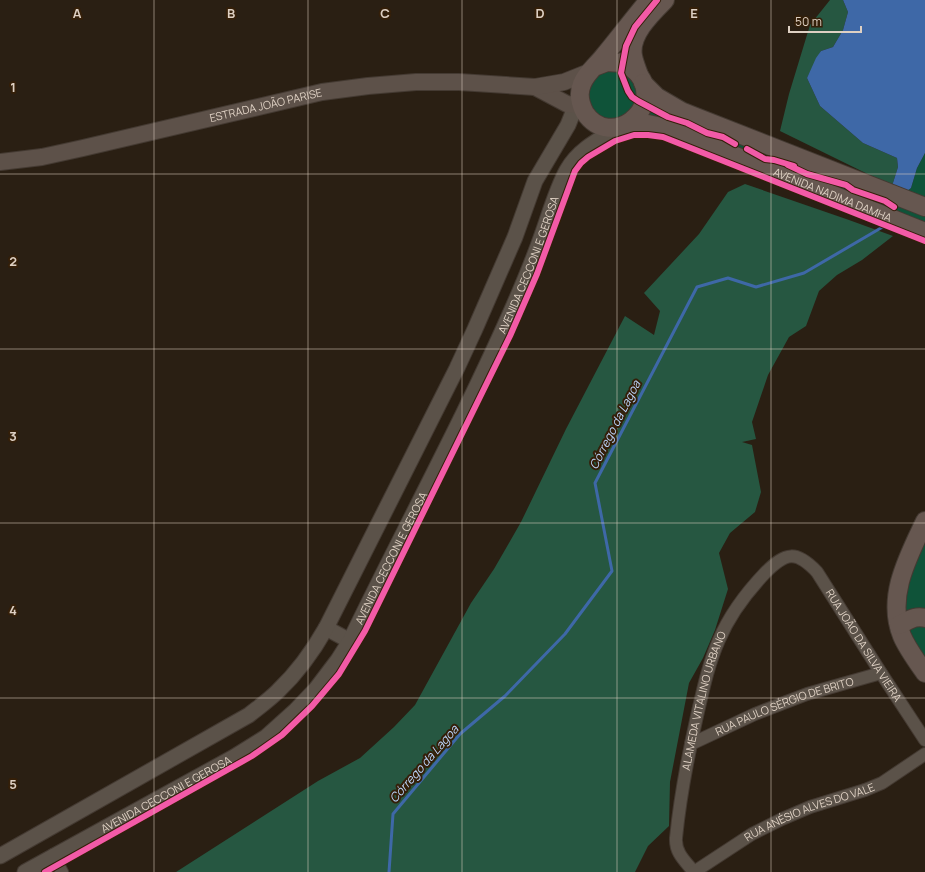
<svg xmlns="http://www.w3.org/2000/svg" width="925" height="872" font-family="Manrope,sans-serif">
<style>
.green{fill:#0f5339}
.forest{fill:#265741}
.water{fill:#3e68a7}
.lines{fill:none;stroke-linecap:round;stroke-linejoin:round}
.stream{stroke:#3e68a7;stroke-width:3}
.minor-casing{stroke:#443a32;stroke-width:14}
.tertiary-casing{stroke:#443a32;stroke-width:17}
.secondary-casing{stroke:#443a32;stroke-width:18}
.primary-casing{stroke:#443a32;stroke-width:20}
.minor{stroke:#5b5249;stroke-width:12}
.tertiary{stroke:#5b5249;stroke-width:15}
.secondary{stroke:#5d5149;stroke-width:16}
.primary{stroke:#665750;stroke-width:18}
.cycleway-casing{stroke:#341f09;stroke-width:8}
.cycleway{stroke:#f35aa7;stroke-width:6}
.grid{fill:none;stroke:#ded0c3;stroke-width:1;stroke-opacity:0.55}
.labels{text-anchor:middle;stroke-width:4;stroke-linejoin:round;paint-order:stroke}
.street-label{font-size:11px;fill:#ded0c3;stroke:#341f09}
.water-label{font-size:12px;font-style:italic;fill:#bbd5fc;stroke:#341f09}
.grid-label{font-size:13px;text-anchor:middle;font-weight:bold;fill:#ded0c3;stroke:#341f09;stroke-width:4;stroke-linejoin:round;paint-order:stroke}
</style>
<rect width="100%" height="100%" fill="#2a1f13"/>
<!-- green -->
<g class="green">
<path d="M614,70C628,74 640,83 638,99C637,105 629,112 626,117L606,120C601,116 595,112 591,108C588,104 587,97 588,93C591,78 601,72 614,70Z"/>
<path d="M650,103L925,214V224L642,119Z"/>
<path d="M925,153V200L906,192L911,188L917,168Z"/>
<path d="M925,536V611L904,615L902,601Z"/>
<path d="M925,621V659L921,656L909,631L911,626Z"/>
</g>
<!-- forest -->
<g class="forest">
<path d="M830,0H843L848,12L843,30L833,47L821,51L807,78L820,106L863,143L897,158L898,167L892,186L780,131L789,94L810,25Z"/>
<path d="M745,184L849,220L893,236L862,260L837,275L819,291L806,326L789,337L768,375L752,422L756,439L742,442L752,445L761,492L755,512L730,533L719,553L728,589L715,630L703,658L689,683L670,782L669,826L648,846L635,872H176L318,781L360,758L394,727L415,705L471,603L494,569L521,522L566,429L625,316L654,335L660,311L644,293L699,234L728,192Z"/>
</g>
<!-- water -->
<path class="water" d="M843,0H925V153L917,168L911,188L906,192L892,186L898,167L897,158L863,143L820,106L807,78L816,58L821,51L833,47L843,30L848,12Z"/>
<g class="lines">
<!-- stream -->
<path class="stream" d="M389,872L393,814L460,734L505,696L565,634L612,571L595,483L697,287L728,278L756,287L804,273L886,225"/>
<!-- minor casing -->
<g class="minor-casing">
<g id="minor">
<path id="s1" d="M691,744L755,714L807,694L881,673"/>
<path d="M53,855L62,872"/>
<path id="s2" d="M694,872C685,861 675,853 676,838C680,797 688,756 697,716C703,690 708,665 719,640C729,616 747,592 765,573C786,552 796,550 817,572L881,673L925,740"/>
<path id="s3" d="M694,872L752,834L782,819L810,807L865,790L882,783L925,754"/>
</g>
</g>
<!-- tertiary casing -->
<g class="tertiary-casing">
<g id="tertiary">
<path d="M326,628L350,641"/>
<path d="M0,856L249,715C259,707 269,700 278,691C297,673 313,651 326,628L457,368L475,329L515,237L535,181L568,125L572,115L581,105"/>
<path id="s4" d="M25,872L234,757L266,737L296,710L316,689L338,660L350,641C404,529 464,419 514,305C524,282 534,258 542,235C550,213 556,190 567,170C579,149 600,139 620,127"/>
</g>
</g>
<!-- secondary casing -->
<g class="secondary-casing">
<g id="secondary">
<path d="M535,87L567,104L581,105"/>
<path id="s5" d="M0,162L42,157L83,148L322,92L368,86L416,82H459L535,87L564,82L589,72"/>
</g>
</g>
<!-- primary casing -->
<g class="primary-casing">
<g id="primary">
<path d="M594,67L607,62L622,63L623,62C629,66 635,70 639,75C664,110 610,150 585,113C580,104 578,93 582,84C586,73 596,66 603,57C618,39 633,19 649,0"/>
<path d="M639,75C637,69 634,62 633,56C629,35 651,14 665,0"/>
<path d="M643,83L657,97L681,111L696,117L925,207"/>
<path id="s6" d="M627,124H648L666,128L925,232"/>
<path d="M925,521C908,557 886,597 902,636C907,648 918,663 925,673"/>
<path d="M899,625C908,621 915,615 925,618"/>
</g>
</g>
<!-- minor -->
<use href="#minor" class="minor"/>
<!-- tertiary -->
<use href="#tertiary" class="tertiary"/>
<!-- secondary -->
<use href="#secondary" class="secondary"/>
<!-- primary -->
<use href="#primary" class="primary"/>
<!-- cycleway casing -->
<g class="cycleway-casing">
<g id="cycleway">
<path d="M657,0L635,27L626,46L621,73L628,91L632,97L638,101L668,117L687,123L707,133L723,137L735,144"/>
<path d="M747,149L765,159L774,160L794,166"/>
<path d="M788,165L807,174L846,185L853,190L885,201L894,207"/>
<path d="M45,872L252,756L282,735L312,706L339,674L365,631L510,336L537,274L575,171L581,163L588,157L615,141L634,135H648L663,137L925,241"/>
</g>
</g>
<!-- cycleway -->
<use href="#cycleway" class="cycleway"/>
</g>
<!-- grid -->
<path class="grid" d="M154,0V872M308,0V872M462,0V872M617,0V872M771,0V872M0,174H925M0,349H925M0,523H925M0,698H925"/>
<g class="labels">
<!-- street labels -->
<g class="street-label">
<text dy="4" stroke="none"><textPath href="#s5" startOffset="272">ESTRADA JOÃO PARISE</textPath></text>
<text dy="4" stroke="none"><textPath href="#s6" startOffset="219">AVENIDA NADIMA DAMHA</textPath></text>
<text dy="4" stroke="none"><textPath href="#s4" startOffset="821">AVENIDA CECCONI E GEROSA</textPath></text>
<text dy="4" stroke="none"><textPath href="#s4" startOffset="497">AVENIDA CECCONI E GEROSA</textPath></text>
<text dy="4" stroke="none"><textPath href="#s2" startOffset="474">RUA JOÃO DA SILVA VIEIRA</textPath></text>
<text dy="4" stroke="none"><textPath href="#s2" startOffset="180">ALAMEDA VITALINO URBANO</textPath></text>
<text dy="4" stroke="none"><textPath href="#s1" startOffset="101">RUA PAULO SÉRGIO DE BRITO</textPath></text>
<text dy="4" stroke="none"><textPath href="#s4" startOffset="161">AVENIDA CECCONI E GEROSA</textPath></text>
<text dy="4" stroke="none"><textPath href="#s3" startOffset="131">RUA ANÉSIO ALVES DO VALE</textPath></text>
</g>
<!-- water labels -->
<g class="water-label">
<text transform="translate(615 425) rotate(-63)" y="4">Córrego da Lagoa</text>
<text transform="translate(424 764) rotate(-49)" y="4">Córrego da Lagoa</text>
</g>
</g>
<g class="grid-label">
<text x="77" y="18">A</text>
<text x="231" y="18">B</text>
<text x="385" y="18">C</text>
<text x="540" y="18">D</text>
<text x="694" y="18">E</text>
<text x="13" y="92">1</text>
<text x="13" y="266">2</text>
<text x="13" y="441">3</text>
<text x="13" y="615">4</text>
<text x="13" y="789">5</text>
</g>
<!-- scale -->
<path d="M789 26v6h72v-6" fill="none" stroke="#ded0c3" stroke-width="2"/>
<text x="795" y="26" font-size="12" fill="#ded0c3" stroke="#341f09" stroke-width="3" paint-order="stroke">50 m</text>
</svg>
